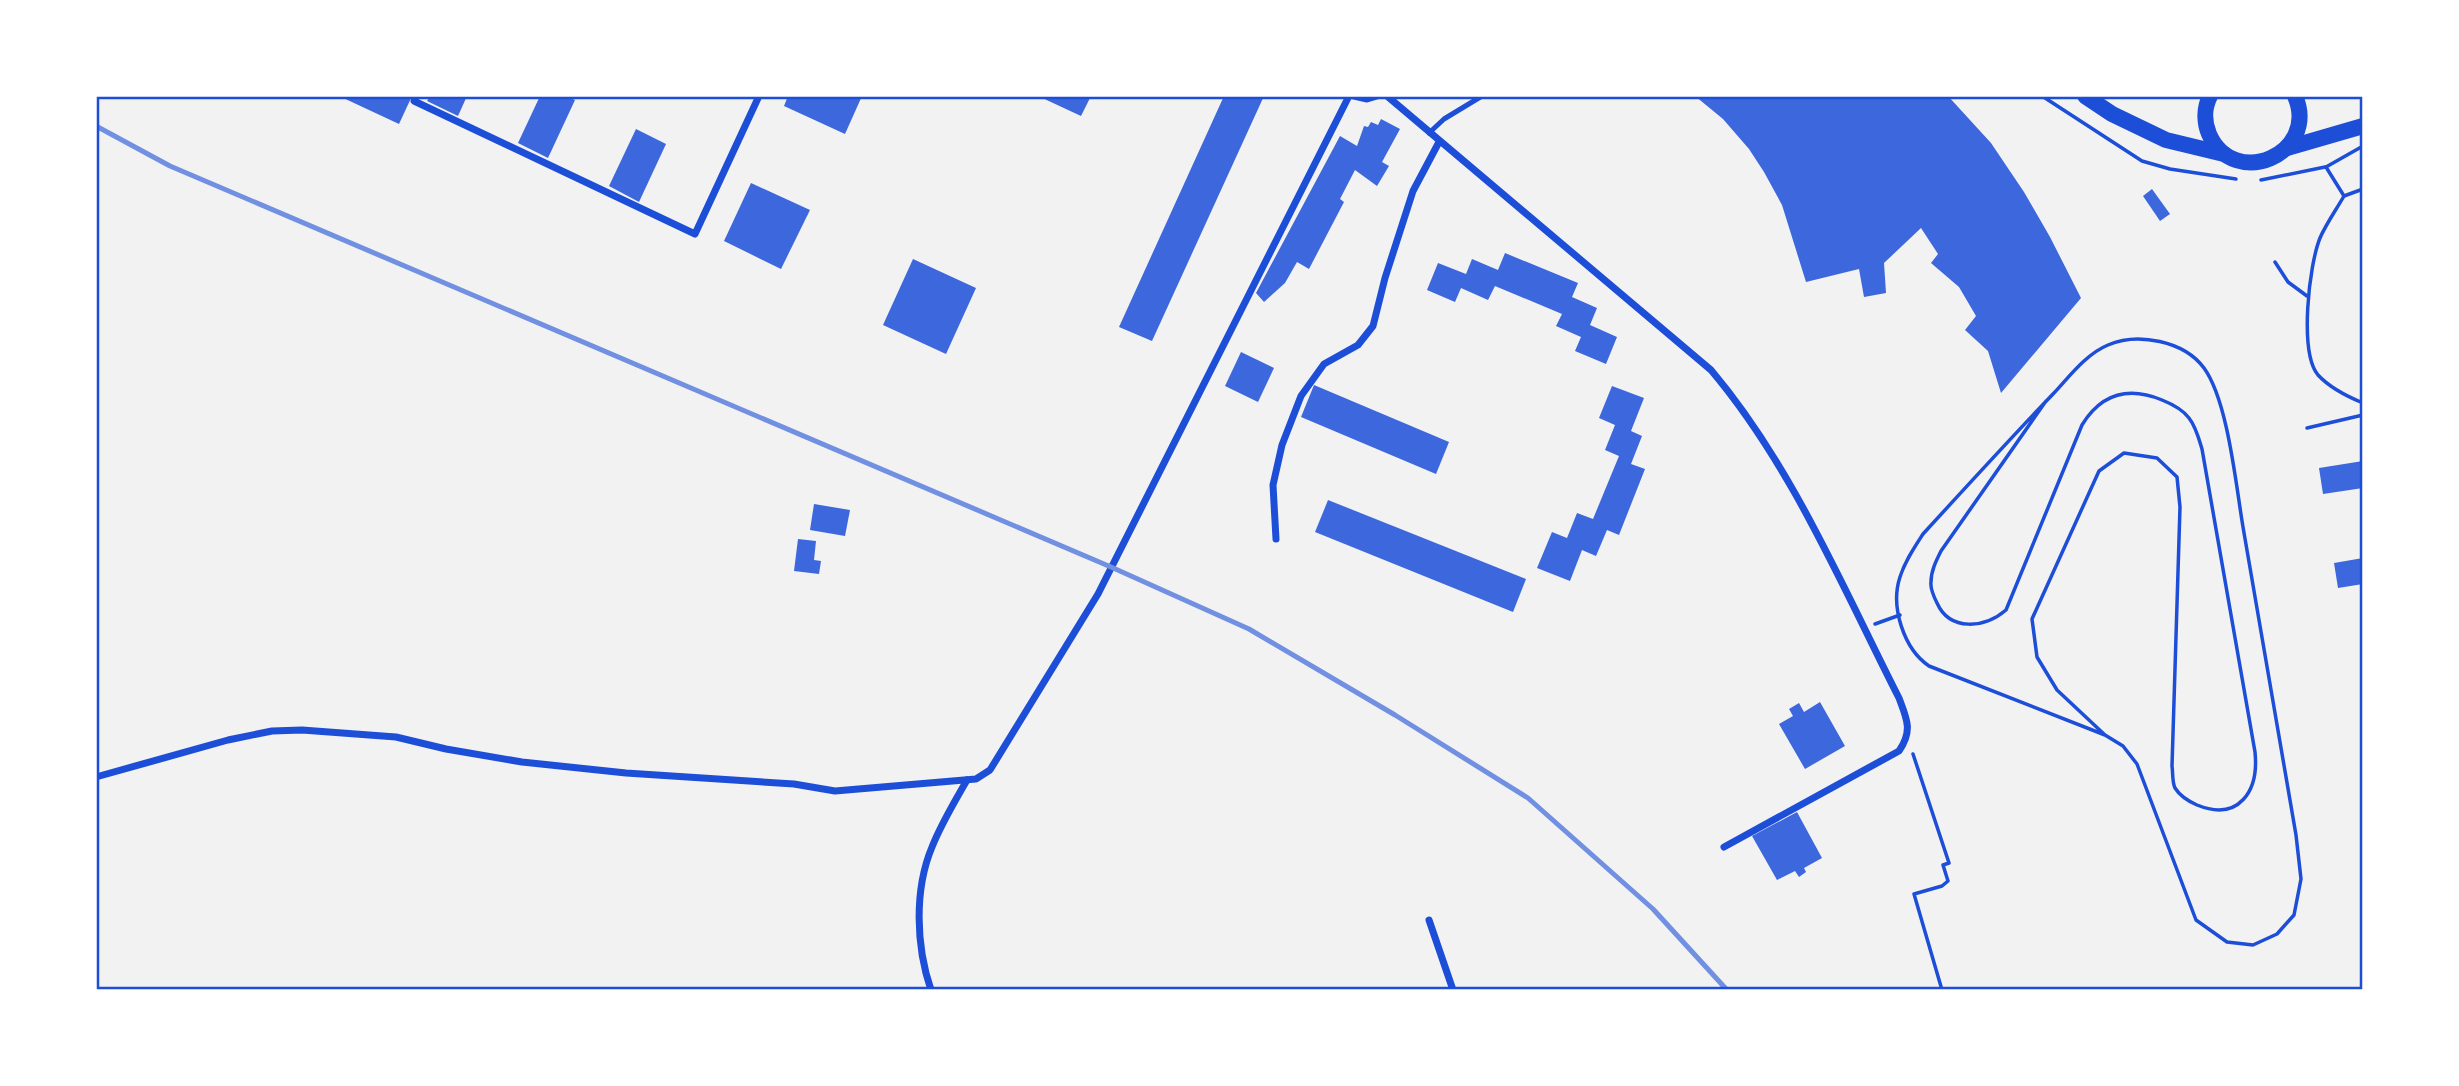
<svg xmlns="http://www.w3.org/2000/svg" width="2459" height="1086" font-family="'DejaVu Sans',sans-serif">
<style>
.building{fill:#3d67dc}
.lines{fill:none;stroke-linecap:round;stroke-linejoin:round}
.path{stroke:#1d4ed8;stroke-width:3.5}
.service{stroke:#1d4ed8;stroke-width:5}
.minor{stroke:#1d4ed8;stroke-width:7}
.primary{stroke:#1d4ed8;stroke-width:16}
.rail{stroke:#7290e2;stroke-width:5}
.neatline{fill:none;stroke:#1d4ed8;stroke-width:2.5}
</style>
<rect width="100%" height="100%" fill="#f2f2f2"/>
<!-- building -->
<g class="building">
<path d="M339,96H412L399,124Z"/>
<path d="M430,96H467L458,116L427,101Z"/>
<path d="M540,96H566L575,100L548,158L518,143Z"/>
<path d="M788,96H862L845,134L784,106Z"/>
<path d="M1038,96H1091L1081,116Z"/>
<path d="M1224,96H1264L1152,341L1119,327Z"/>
<path d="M1695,96H1948L1991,143L2024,192L2050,237L2081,298L2001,393L1988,351L1965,330L1976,316L1959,287L1931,263L1938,254L1921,228L1884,263L1886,293L1864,297L1859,269L1806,282L1782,205L1764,172L1749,149L1723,119Z"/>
<path d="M1381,119L1400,129L1382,162L1389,166L1377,186L1355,170L1340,199L1344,202L1309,269L1297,262L1285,283L1264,302L1256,293L1340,136L1357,146L1364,126L1368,127L1371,122L1378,125Z"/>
<path d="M636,129L666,144L639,202L609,186Z"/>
<path d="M751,183L810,210L781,269L724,241Z"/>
<path d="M2152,189L2170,214L2160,221L2143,196Z"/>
<path d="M1505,253L1578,283L1572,297L1597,308L1590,325L1617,337L1606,364L1575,351L1581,337L1556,326L1562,314L1495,286L1488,300L1461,288L1455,302L1427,290L1438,263L1466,274L1472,259L1498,270Z"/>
<path d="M913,259L976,288L946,354L883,325Z"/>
<path d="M1241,352L1274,368L1258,402L1225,386Z"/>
<path d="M1314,385L1449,442L1436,474L1301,417Z"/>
<path d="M1612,386L1644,398L1631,431L1642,436L1631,464L1645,469L1619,535L1607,530L1596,556L1582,550L1570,581L1537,568L1552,532L1567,538L1577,513L1593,519L1619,456L1605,450L1615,425L1599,418Z"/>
<path d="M2363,461V488L2323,494L2319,468Z"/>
<path d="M1328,500L1526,579L1513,612L1315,532Z"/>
<path d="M814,504L850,510L845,536L810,530Z"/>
<path d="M798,539L816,541L814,560L821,561L819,574L794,571Z"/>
<path d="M2363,558V584L2338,588L2334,563Z"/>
<path d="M1820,702L1845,746L1805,769L1779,724L1793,716L1789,709L1799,703L1804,712Z"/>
<path d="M1797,812L1822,858L1804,868L1806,872L1799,877L1795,871L1777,880L1752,836Z"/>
</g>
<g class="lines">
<!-- path -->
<g class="path">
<path d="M2042,96L2142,161L2170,169L2236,179"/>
<path d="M2363,146L2326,167L2344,196C2336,210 2326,224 2320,238C2309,265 2299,352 2318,375C2330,388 2346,396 2363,403"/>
<path d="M2261,180L2325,167"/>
<path d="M2344,196L2363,189"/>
<path d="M2275,262L2288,282L2307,296"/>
<path d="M2046,401L1941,551C1936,561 1931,571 1931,582C1930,589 1934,597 1937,603C1950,632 1985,628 2006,610L2082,425C2101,394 2128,386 2162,400C2172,404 2183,410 2189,418C2196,427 2199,439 2202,449L2255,752C2259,791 2239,822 2197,805C2188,801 2180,796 2175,788C2172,782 2173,772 2172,766L2180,507L2177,477L2157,458L2124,453L2099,471L2032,619L2037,657L2057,690L2105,735L2123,746L2137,764L2196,920L2227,942L2253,945L2277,934L2294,915L2301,879L2296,835C2278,732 2261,630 2243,527C2236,486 2228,401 2204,368C2184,341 2138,332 2108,345C2086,354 2069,377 2053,394C2009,440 1966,487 1923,534C1914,548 1905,561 1900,577C1890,607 1904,649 1929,666L2105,735"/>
<path d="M2307,428L2363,415"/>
<path d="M1875,624L1900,615"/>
<path d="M1913,754L1949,863L1943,865L1948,881L1942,886L1914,894L1942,990"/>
</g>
<!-- service -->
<path class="service" d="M1429,133L1444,119L1482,96"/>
<!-- minor -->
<g class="minor">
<path d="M416,96L414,101L695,234L759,96"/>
<path d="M1354,96L1367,99L1377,96"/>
<path d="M1387,96L1711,370C1792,466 1842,586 1899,698C1907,719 1913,731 1899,751L1724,847"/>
<path d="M1276,539L1273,485L1282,445L1301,396L1324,364L1358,345L1373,326L1385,278L1413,191L1439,142"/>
<path d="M96,777L228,740L272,731L302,730L396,737L446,749L522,762L626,773L794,784L835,791L976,779L990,770L1098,594L1349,96"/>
<path d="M1429,920L1453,990"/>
<path d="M931,990C916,946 914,890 932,847C941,824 955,801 967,780"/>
</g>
<!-- primary -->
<g class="primary">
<path d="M2085,96L2112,114L2166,140L2224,154"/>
<path d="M2210,96C2204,108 2204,122 2209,134C2234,191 2320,154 2295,96"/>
<path d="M2287,148L2363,126"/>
</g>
<!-- rail -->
<path class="rail" d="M96,126L170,166L1111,567L1249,629L1395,715L1528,798L1653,909L1727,990"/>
</g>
<!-- border -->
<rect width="2459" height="1086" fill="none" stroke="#ffffff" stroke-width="196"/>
<rect x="98" y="98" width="2263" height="890" class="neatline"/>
</svg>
